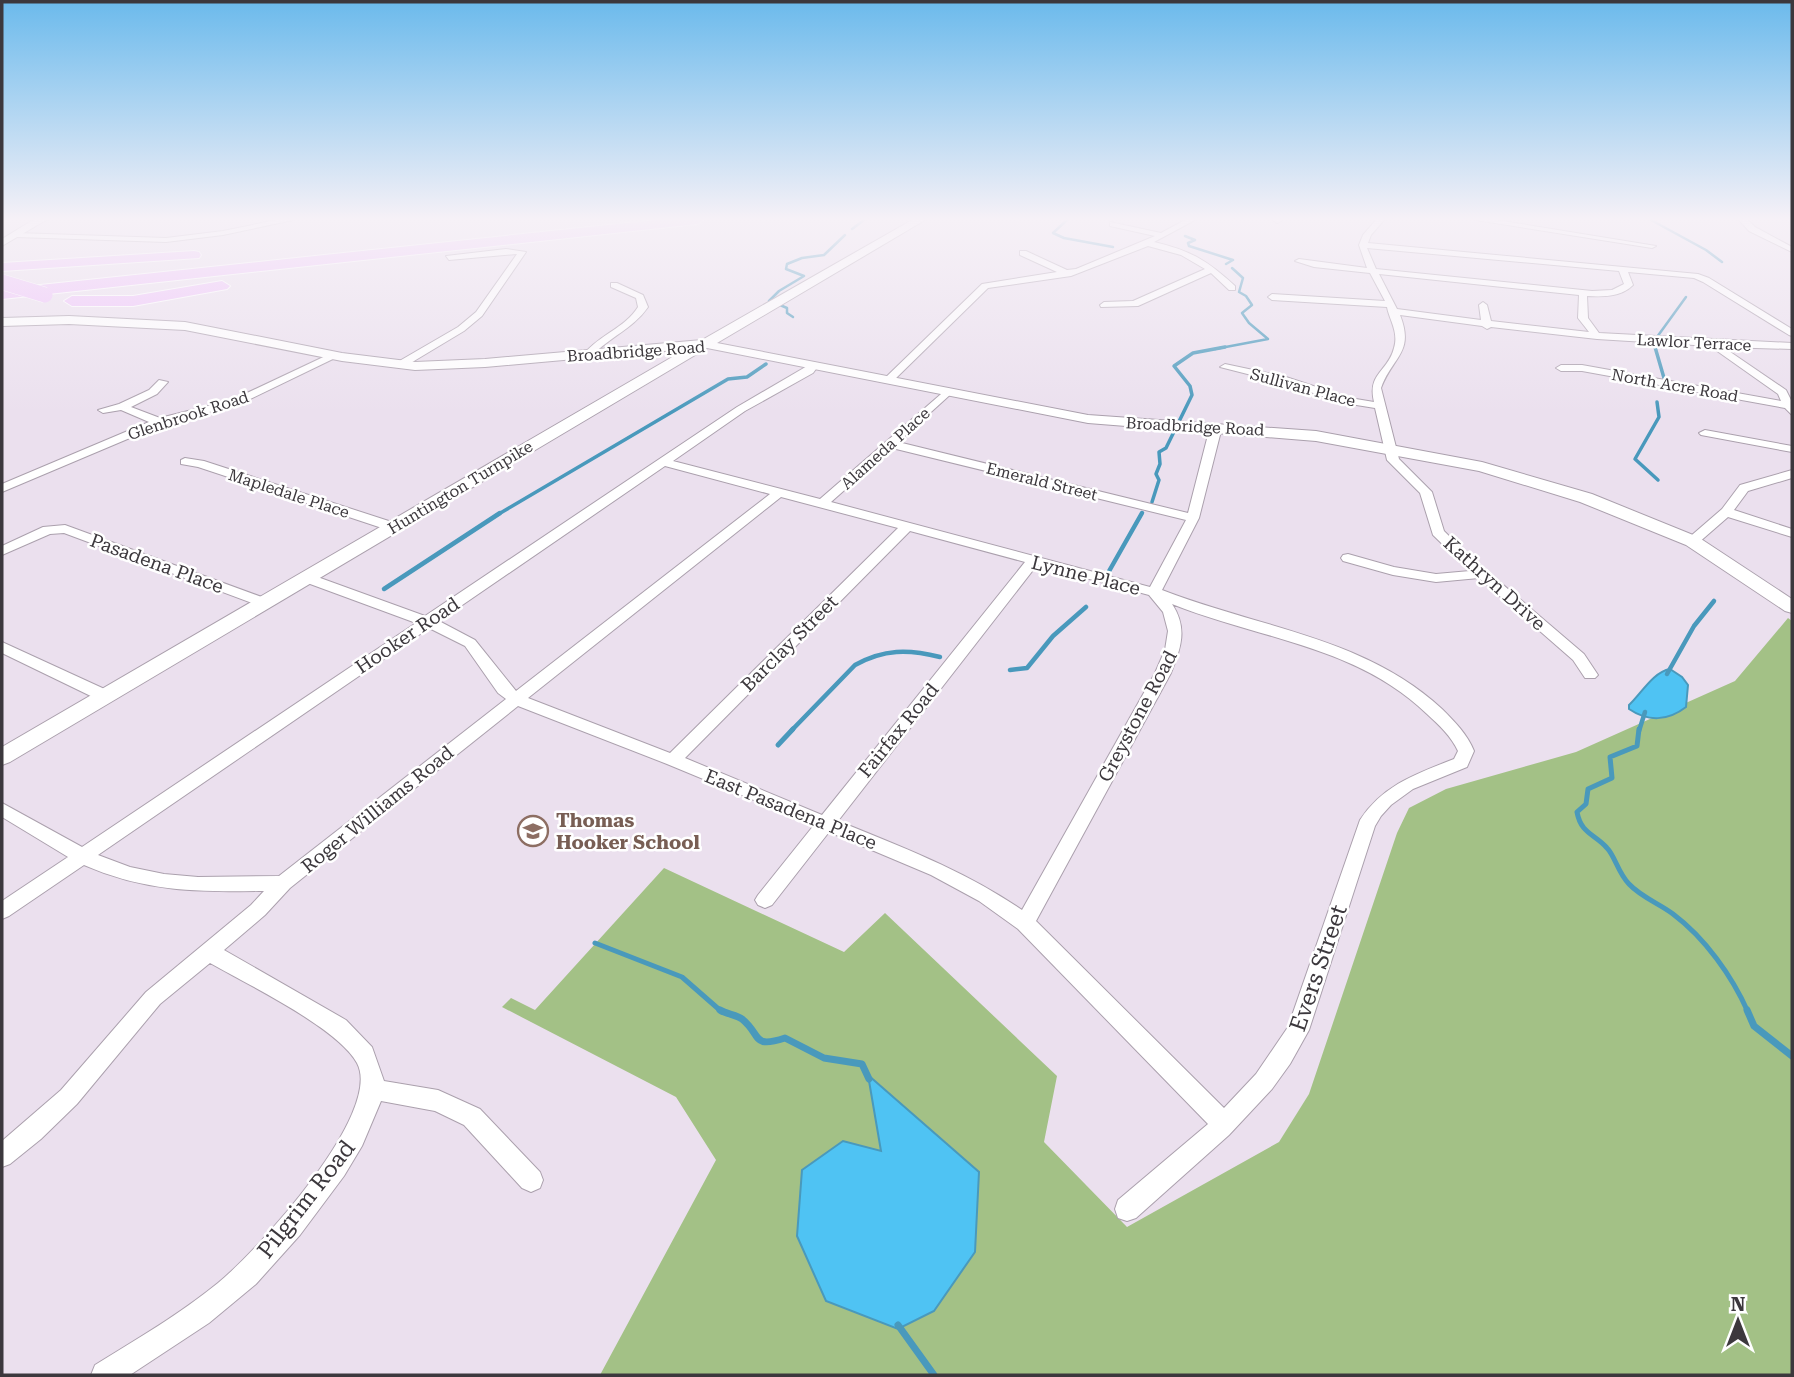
<svg xmlns="http://www.w3.org/2000/svg" width="1794" height="1377" font-family="'Roboto Serif',serif">
<style>
.green{fill:#a3c186;fill-rule:evenodd}
.water{fill:#4fc3f3;stroke:#4999bc;stroke-width:2}
.lines{fill:none;stroke-linecap:round;stroke-linejoin:round}
.stream-far4{stroke:#4999bc;stroke-width:2.5}
.stream-far3{stroke:#4999bc;stroke-width:3.5}
.stream-far2{stroke:#4999bc;stroke-width:4.5}
.stream-far1{stroke:#4999bc;stroke-width:5}
.stream{stroke:#4999bc;stroke-width:7}
.street-casing{stroke:#aba0ad;stroke-width:2}
.secondary-casing{stroke:#aba0ad;stroke-width:2}
.highway-casing{stroke:#fff;stroke-width:2}
.street{fill:#fff;fill-rule:evenodd}
.secondary{fill:#fff;fill-rule:evenodd}
.highway{fill:#efc0fb;fill-rule:evenodd}
.highway-bridge-casing{stroke:#fff;stroke-width:16;stroke-linecap:butt}
.highway-bridge{stroke:#efc0fb;stroke-width:15}
.labels{text-anchor:middle;stroke-width:5;stroke-linejoin:round;paint-order:stroke}
.far-street-label{font-size:16px;fill:#3c383d;stroke:#fff}
.street-label{font-size:19px;fill:#3c383d;stroke:#fff}
.education-label{font-size:19px;font-weight:bold;fill:#785e54;stroke:#fff;text-anchor:start}
.near-street-label{font-size:23px;fill:#3c383d;stroke:#fff}
</style>
<rect width="100%" height="100%" fill="#ebe0ee"/>
<!-- green -->
<path class="green" d="M1788,618L1792,621V1375H600L716,1160L676,1097L502,1007L511,998L535,1010L664,868L844,952L885,913L1057,1076L1044,1142L1127,1227L1279,1142L1309,1094L1397,833L1409,808L1446,789L1576,752L1735,681ZM869,1076L934,1311L881,1151Z"/>
<!-- water -->
<g class="water">
<path d="M1670,669L1682,677L1688,685L1686,707C1668,721 1648,722 1629,709V705C1641,694 1653,672 1670,669Z"/>
<path d="M868,1075L979,1172L975,1252L934,1311L898,1329L826,1301L797,1236L802,1170L843,1141L881,1151Z"/>
</g>
<g class="lines">
<!-- stream-far4 -->
<g class="stream-far4">
<path d="M1067,220L1053,233L1064,238L1113,247"/>
<path d="M1651,220L1706,250L1722,262"/>
<path d="M852,229L864,220"/>
<path d="M1185,236L1195,240L1188,243L1189,246L1233,260L1226,264"/>
<path d="M769,301L779,291L804,276L786,269L787,264L802,258L824,255L845,235"/>
<path d="M780,305L787,308V313L793,317"/>
<path d="M1657,337L1686,297"/>
<path d="M1655,346L1656,349"/>
<path d="M1215,349L1268,339L1249,323L1242,313L1252,305L1246,296L1239,292L1243,278L1232,268"/>
</g>
<!-- stream-far3 -->
<g class="stream-far3">
<path d="M1655,347L1664,378"/>
<path d="M1657,402L1659,417L1635,459L1658,480"/>
<path d="M1152,502L1159,480L1156,474L1160,464L1159,452L1166,448L1192,395L1190,386L1174,366L1193,353L1225,347"/>
<path d="M497,515L728,379L747,377L766,364"/>
</g>
<!-- stream-far2 -->
<g class="stream-far2">
<path d="M1108,573L1142,513"/>
<path d="M384,589L500,513"/>
<path d="M1010,670L1027,668L1053,636L1086,607"/>
<path d="M1667,674L1694,626L1714,601"/>
<path d="M791,731L855,665C884,649 908,649 940,657"/>
<path d="M1639,731L1645,712"/>
</g>
<!-- stream-far1 -->
<g class="stream-far1">
<path d="M1639,729L1637,746L1610,757L1612,778L1588,789L1586,804L1577,812C1581,834 1595,834 1607,848C1615,856 1618,873 1629,884C1641,897 1660,904 1673,914C1705,938 1732,976 1748,1012"/>
<path d="M778,745L793,729"/>
<path d="M595,943L682,977L722,1012"/>
</g>
<!-- stream -->
<g class="stream">
<path d="M720,1010C726,1014 737,1015 742,1019C762,1035 751,1049 785,1038L824,1058L862,1064L869,1079"/>
<path d="M1747,1010L1754,1026L1792,1056"/>
<path d="M898,1325L934,1375"/>
</g>
<!-- street casing -->
<g class="street-casing">
<g id="street">
<path d="M276,220H293L223,235L166,242L16,237L12,235L16,233L166,238L223,231Z"/>
<path d="M1185,220H1195L1154,242C1192,251 1208,261 1235,286V290H1229L1211,273L1138,306L1101,307L1100,305L1104,302L1133,301L1205,269L1181,255L1148,246L1071,276L988,288L893,381L884,379L982,284L1057,272L1020,255V251H1026L1067,270L1076,269L1155,236L1110,226V222L1161,233Z"/>
<path d="M1273,220H1281V221L1277,223Z"/>
<path d="M1376,220H1384L1371,235L1368,243L1698,274L1709,278L1792,329V336L1789,335L1703,282L1694,278L1628,272L1633,285C1621,297 1603,297 1587,296L1588,318L1599,333L1792,343V349L1723,347L1786,390L1792,402V415L1785,408L1582,371H1561L1556,368L1561,365H1582L1781,401L1778,394L1710,346L1597,339L1491,327L1487,329L1482,326L1400,315C1415,353 1392,357 1381,388L1399,459L1432,492L1444,531L1467,554L1584,654L1598,675L1595,678H1585L1573,660L1479,578L1436,582L1393,575L1343,561L1341,558L1343,555L1348,554L1394,567L1436,574L1470,571L1433,535L1420,493L1387,460L1375,408L1344,403L1279,382L1220,367L1225,364L1286,377L1350,398L1374,402C1367,373 1388,372 1394,348C1399,332 1389,319 1387,307L1272,300L1268,297L1272,294L1385,301L1370,273L1314,267L1295,261L1299,259L1367,268L1359,245L1363,235ZM1367,248L1619,271L1624,284L1612,290L1592,291L1376,269ZM1379,274L1579,295L1578,318L1589,332L1491,321L1487,305L1483,302L1479,305L1481,320L1397,309Z"/>
<path d="M1476,220H1497L1656,246L1652,248Z"/>
<path d="M1739,220H1748L1755,227L1792,247V252L1749,231Z"/>
<path d="M506,249L526,252L482,316L464,331L404,367H396V363L458,327L476,312L517,254L449,260L446,256Z"/>
<path d="M611,283H617L643,295L648,307C633,329 609,337 592,356H586L584,354C599,335 625,328 638,307L636,298L611,287Z"/>
<path d="M334,352L339,355L337,357L240,404L163,424L2,492V484L149,422L121,410L103,413L98,410L119,404L149,390L159,380L168,382L157,394L131,407L160,418L232,400Z"/>
<path d="M814,362L819,365L813,373L745,411L673,461L820,499L948,388L953,391L952,393L898,442L1188,513L1210,427L1220,425L1222,427L1199,518L1162,590C1256,627 1365,637 1442,709C1455,722 1467,734 1474,751L1467,767L1413,789L1391,805L1381,816L1375,826L1309,1030L1290,1064L1272,1089L1229,1135L1136,1218L1127,1221L1118,1218L1115,1209L1118,1200L1208,1124L1018,929L979,901L931,875L829,832L772,905L765,908L758,905L755,900L758,895L814,825L667,764L518,706L290,888L265,915L224,950L346,1020L372,1047L384,1081L438,1090L480,1109L540,1172L543,1180L540,1188L531,1192L522,1188L464,1125L435,1111L381,1101L362,1146L344,1176L300,1235L256,1284L209,1323L130,1375H91L95,1365C137,1339 180,1314 218,1283C256,1252 384,1113 357,1063C338,1028 247,984 210,963L160,1004L77,1104L41,1139L10,1164L2,1167V1141L61,1090L146,992L251,905L264,891C198,892 146,892 84,865L9,916L2,919V901L68,857L2,817V803L82,847L416,623L302,581L300,578L302,575H312L425,616L737,407ZM892,448L1186,520L1150,587L831,502ZM665,466L770,494L516,691L475,640L439,621ZM781,497L898,528L670,753L528,698ZM910,531L1025,562L822,815L685,758ZM1037,565L1149,595L1163,612L1168,631L1165,650L1155,673L1022,910C965,871 902,847 838,821ZM1172,604C1259,639 1357,646 1427,714C1439,725 1451,736 1458,751L1454,759C1416,774 1383,785 1360,820L1288,1027L1256,1074L1224,1108L1036,921L1171,673C1181,648 1188,628 1172,604ZM429,628L465,646L498,693L506,699L279,876L198,877L164,874L130,867L98,855Z"/>
<path d="M1705,430L1792,446V452L1701,435L1699,433Z"/>
<path d="M185,458L204,461L398,524L399,527L393,531L388,530L198,467L181,464V460Z"/>
<path d="M1792,470V478L1748,491L1734,510L1792,529V537L1728,517L1697,544L1692,545L1685,541L1722,509L1740,485Z"/>
<path d="M65,525L270,600L272,603L265,607L260,606L64,533L50,534L2,555V546L43,527Z"/>
<path d="M2,642L111,692L113,696L105,701L99,700L2,653Z"/>
</g>
</g>
<!-- secondary casing -->
<g class="secondary-casing">
<g id="secondary">
<path d="M33,220H46L2,246V239Z"/>
<path d="M912,220H925L717,343L1088,415L1316,431L1482,462L1592,494L1698,537L1792,599V613L1785,611L1686,545L1580,502L1479,471L1316,441L1088,423L707,348L10,762L2,765V747L686,349L485,367L415,370L342,361L185,330L69,324L2,326V318L69,316L185,322L342,353L415,362L485,359L702,340Z"/>
</g>
</g>
<!-- highway casing -->
<g class="highway-casing">
<g id="highway">
<path d="M656,220H703L697,224L2,299V289Z"/>
<path d="M194,251L199,252L201,255L199,258L2,271V263Z"/>
<path d="M222,281L230,286L227,289L133,306H72L64,301L72,296H133Z"/>
</g>
</g>
<!-- street -->
<use href="#street" class="street"/>
<!-- secondary -->
<use href="#secondary" class="secondary"/>
<!-- highway -->
<use href="#highway" class="highway"/>
<!-- highway-bridge casing -->
<g class="highway-bridge-casing">
<path id="highway-bridge" d="M2,282L45,295"/>
</g>
<!-- highway-bridge -->
<use href="#highway-bridge" class="highway-bridge"/>
</g>
<!-- sky -->
<linearGradient id="sky" x2="0" y2="1"><stop stop-color="#6bbaec"/><stop offset="0.53" stop-color="#f6f1f7"/><stop offset="1" stop-color="#f6f1f7" stop-opacity="0"/></linearGradient>
<rect width="1794" height="413" fill="url(#sky)"/>
<!-- icons -->
<defs>
<g id="school-ring" transform="scale(1.575)"><circle r="9.5" fill="#fff" stroke="#8d6e63" stroke-width="1.5"/><path d="M0-5L7-2L0 1L-7-2ZM-4 1L0 2.5L4 1V4Q0 6-4 4Z" fill="#8d6e63"/></g>
</defs>
<g fill-rule="evenodd">
<use href="#school-ring" x="533" y="831"/>
</g>
<g class="labels">
<!-- far-street labels -->
<g class="far-street-label">
<text transform="translate(1694 342) rotate(3)" y="6">Lawlor Terrace</text>
<text transform="translate(636 351) rotate(-4)" y="6">Broadbridge Road</text>
<text transform="translate(1675 385) rotate(10)" y="6">North Acre Road</text>
<text transform="translate(1303 387) rotate(15)" y="6">Sullivan Place</text>
<text transform="translate(188 415) rotate(-18)" y="6">Glenbrook Road</text>
<text transform="translate(1195 426) rotate(3)" y="6">Broadbridge Road</text>
<text transform="translate(885 448) rotate(-42)" y="6">Alameda Place</text>
<text transform="translate(1042 481) rotate(14)" y="6">Emerald Street</text>
<text transform="translate(460 487) rotate(-31)" y="6">Huntington Turnpike</text>
<text transform="translate(289 493) rotate(18)" y="6">Mapledale Place</text>
</g>
<!-- street labels -->
<g class="street-label">
<text transform="translate(157 563) rotate(20)" y="7">Pasadena Place</text>
<text transform="translate(1086 575) rotate(14)" y="7">Lynne Place</text>
<text transform="translate(1495 583) rotate(42)" y="7">Kathryn Drive</text>
<text transform="translate(407 635) rotate(-34)" y="7">Hooker Road</text>
<text transform="translate(789 643) rotate(-45)" y="7">Barclay Street</text>
<text transform="translate(1137 716) rotate(-62)" y="7">Greystone Road</text>
<text transform="translate(898 730) rotate(-51)" y="7">Fairfax Road</text>
<text transform="translate(377 809) rotate(-39)" y="7">Roger Williams Road</text>
<text transform="translate(791 809) rotate(22)" y="7">East Pasadena Place</text>
</g>
<!-- education labels -->
<g class="education-label">
<text x="556" y="827">Thomas<tspan x="556" dy="22">Hooker School</tspan></text>
</g>
<!-- near-street labels -->
<g class="near-street-label">
<text transform="translate(1318 968) rotate(-71)" y="8">Evers Street</text>
<text transform="translate(306 1199) rotate(-52)" y="8">Pilgrim Road</text>
</g>
</g>
<!-- border -->
<rect width="1794" height="1377" fill="none" stroke="#3c383d" stroke-width="7"/>
<!-- north arrow -->
<g transform="translate(1738 1321)" stroke="#ffffff" stroke-width="5" paint-order="stroke">
<path d="M0-5L12 26L0 18L-12 26Z" fill="#3c383d"/>
<text y="-10" font-size="19" font-weight="bold" text-anchor="middle" fill="#3c383d">N</text>
</g>
</svg>
